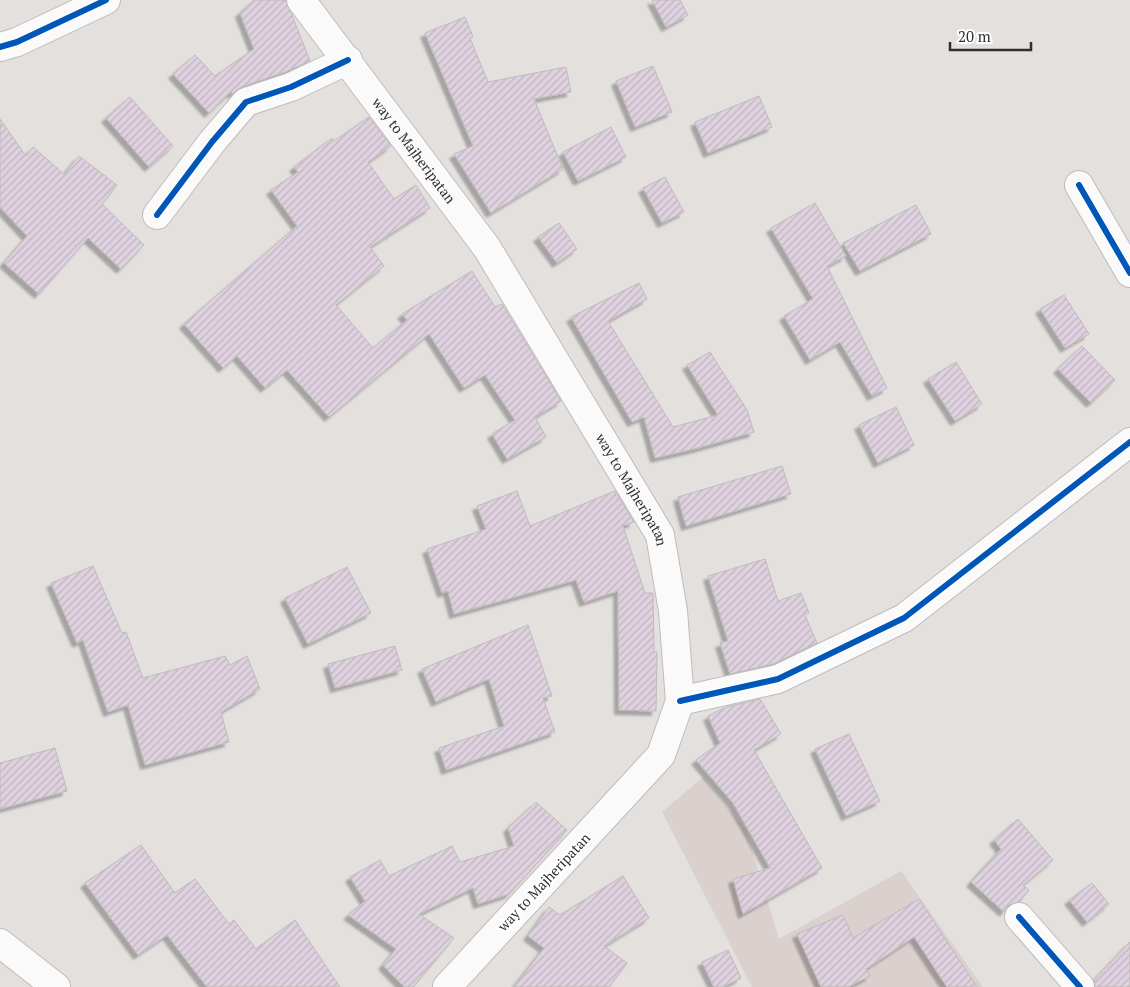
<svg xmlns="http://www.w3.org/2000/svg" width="1130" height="987" font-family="'PT Serif',serif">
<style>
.built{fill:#dad1ce}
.building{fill:url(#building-hatch);stroke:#bebbbb;filter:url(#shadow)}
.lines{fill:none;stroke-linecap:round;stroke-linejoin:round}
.minor-casing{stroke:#bfbcbb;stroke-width:30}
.major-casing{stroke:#bfbcbb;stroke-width:30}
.highway-casing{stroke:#bfbcbb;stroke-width:30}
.minor{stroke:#fbfafa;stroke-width:28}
.major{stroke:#fbfafa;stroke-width:28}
.highway{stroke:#fbfafa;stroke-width:28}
.cycleway-casing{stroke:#fff;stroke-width:9}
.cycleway{stroke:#0057b8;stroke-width:6}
.labels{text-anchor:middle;stroke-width:5;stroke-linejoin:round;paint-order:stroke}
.street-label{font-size:14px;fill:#302e2e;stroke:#fff}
</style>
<defs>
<pattern id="building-hatch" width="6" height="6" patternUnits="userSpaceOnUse" patternTransform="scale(1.25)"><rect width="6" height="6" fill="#dfd1df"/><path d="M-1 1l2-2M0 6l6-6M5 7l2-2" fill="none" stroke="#c0b4c0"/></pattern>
<filter id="shadow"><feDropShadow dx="-4.5" dy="4.5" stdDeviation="1" flood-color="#0004"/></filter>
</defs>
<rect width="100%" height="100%" fill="#e3e0de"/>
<!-- built -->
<path class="built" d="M703,777L746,830L779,939L901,871L983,987H752L662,812Z"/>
<!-- building -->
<g class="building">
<path d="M254,0H286L310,61L285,72L241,87L232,94L231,92L209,113L173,74L195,55L215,76L254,49L240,13Z"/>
<path d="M652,0H680L688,15L666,27Z"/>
<path d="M465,17L473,37L470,38L488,82L566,67L571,92L534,99L563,169L491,213L454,154L473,146L425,33Z"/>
<path d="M653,66L672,112L635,127L616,81Z"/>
<path d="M759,96L772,127L708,153L695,122Z"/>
<path d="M130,97L173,146L149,167L106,118Z"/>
<path d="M369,117L391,146L368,162L394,199L416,185L430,208L370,247L384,266L336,305L373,348L407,320L402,314L472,271L495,307L502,304L561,401L535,417L546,437L507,459L492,434L515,420L485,375L464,388L429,334L329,417L287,370L265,388L237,356L223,368L184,324L297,226L271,190L298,172L294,167L332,138L334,141Z"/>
<path d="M0,119L26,156L33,147L64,174L79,156L117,185L102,204L144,245L121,269L88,238L39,294L4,263L27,236L0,207Z"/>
<path d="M611,127L626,157L578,181L563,152Z"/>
<path d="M665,177L684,212L662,223L643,188Z"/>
<path d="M815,203L846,256L827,266L887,388L872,396L840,342L810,360L784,316L813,299L771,228Z"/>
<path d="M916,205L931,234L860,271L843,243Z"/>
<path d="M559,223L577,249L557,263L538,237Z"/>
<path d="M639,283L647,299L608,321L673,427L718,415L687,365L710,352L747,410L754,432L698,448L655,458L644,417L632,422L571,317Z"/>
<path d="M1064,295L1089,334L1065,348L1040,309Z"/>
<path d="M1082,346L1115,380L1091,403L1058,369Z"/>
<path d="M956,362L982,404L955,421L928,379Z"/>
<path d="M896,407L914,445L878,463L859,425Z"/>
<path d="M782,466L791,494L686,526L678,497Z"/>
<path d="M517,491L530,526L615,491L634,522L623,526L645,593H653L654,652H657L656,711L619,710L618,591L584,602L576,580L454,614L448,591L442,593L427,549L486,529L477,506Z"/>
<path d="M765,559L778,601L801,593L809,613L805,615L817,643L773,664L730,674L720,643L728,641L708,576Z"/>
<path d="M93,566L122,633L126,632L143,678L225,656L230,665L247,656L260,689L221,712L229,742L145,765L128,705L108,712L83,640L77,643L51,583Z"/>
<path d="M347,567L371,613L308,644L285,598Z"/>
<path d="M528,625L552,696L543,698L555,732L446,770L439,748L504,726L489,679L436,702L422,669Z"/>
<path d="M395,646L402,670L335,688L328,664Z"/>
<path d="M760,699L781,734L754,750L822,868L743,914L733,879L770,868L733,803L696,760L720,743L708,716L726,707Z"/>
<path d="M849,734L880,801L846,816L815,749Z"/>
<path d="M55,748L67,791L0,809V763Z"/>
<path d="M536,802L567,830L509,894L478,904L473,888L419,914L454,938L413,987H404L383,965L396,949L348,915L365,901L350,877L380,860L389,876L452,846L460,862L514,846L508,828Z"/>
<path d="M1018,819L1053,860L1023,885L1029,890L1019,902L1009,905L1004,912L971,882L1001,849L994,840Z"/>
<path d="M141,845L175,893L195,879L229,924L234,920L256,949L295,920L340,987H207L167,935L138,955L85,883Z"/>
<path d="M623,876L649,918L604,946L627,963L609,987H514L544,948L528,936L549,907L560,915Z"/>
<path d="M1092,883L1109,904L1087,922L1069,900Z"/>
<path d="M919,899L977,987H947L914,937L866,969L870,976L848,987H821L797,934L843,915L853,938Z"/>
<path d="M1130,942V987H1095L1094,980Z"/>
<path d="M728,950L741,978L723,987H714L702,962Z"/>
</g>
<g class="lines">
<!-- minor casing -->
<g class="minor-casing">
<g id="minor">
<path d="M0,47L17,42L106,0"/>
<path d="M1079,185L1130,273"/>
<path d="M157,215L212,142L246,102L291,87L348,60"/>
<path d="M680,701L778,679L904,618L1130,442"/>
<path d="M1019,917L1080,987"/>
</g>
</g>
<!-- major casing -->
<g class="major-casing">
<g id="major">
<path id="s1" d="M301,0L487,248L660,535L673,611L680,701L661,755L447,987"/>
</g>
</g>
<!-- highway casing -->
<g class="highway-casing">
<path id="highway" d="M0,943L56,987"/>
</g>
<!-- minor -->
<use href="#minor" class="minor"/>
<!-- major -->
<use href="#major" class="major"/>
<!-- highway -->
<use href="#highway" class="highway"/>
<!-- cycleway casing -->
<g class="cycleway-casing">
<g id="cycleway">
<path d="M0,47L17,42L106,0"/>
<path d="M1079,185L1130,273"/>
<path d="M157,215L212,142L246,102L291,87L348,60"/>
<path d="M680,701L778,679L904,618L1130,442"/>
<path d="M1019,917L1080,987"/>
</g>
</g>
<!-- cycleway -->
<use href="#cycleway" class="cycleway"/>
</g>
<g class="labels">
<!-- street labels -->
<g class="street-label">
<text dy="5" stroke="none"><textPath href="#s1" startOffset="188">way to Majheripatan</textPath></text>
<text dy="5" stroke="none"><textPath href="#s1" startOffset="592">way to Majheripatan</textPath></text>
<text transform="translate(544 882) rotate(-47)" y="5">way to Majheripatan</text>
</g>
</g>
<!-- scale -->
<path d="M950 42v8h81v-8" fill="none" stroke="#302e2e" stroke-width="2.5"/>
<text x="958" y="42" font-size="15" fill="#302e2e" stroke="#ffffff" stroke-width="4" paint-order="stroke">20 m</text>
</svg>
